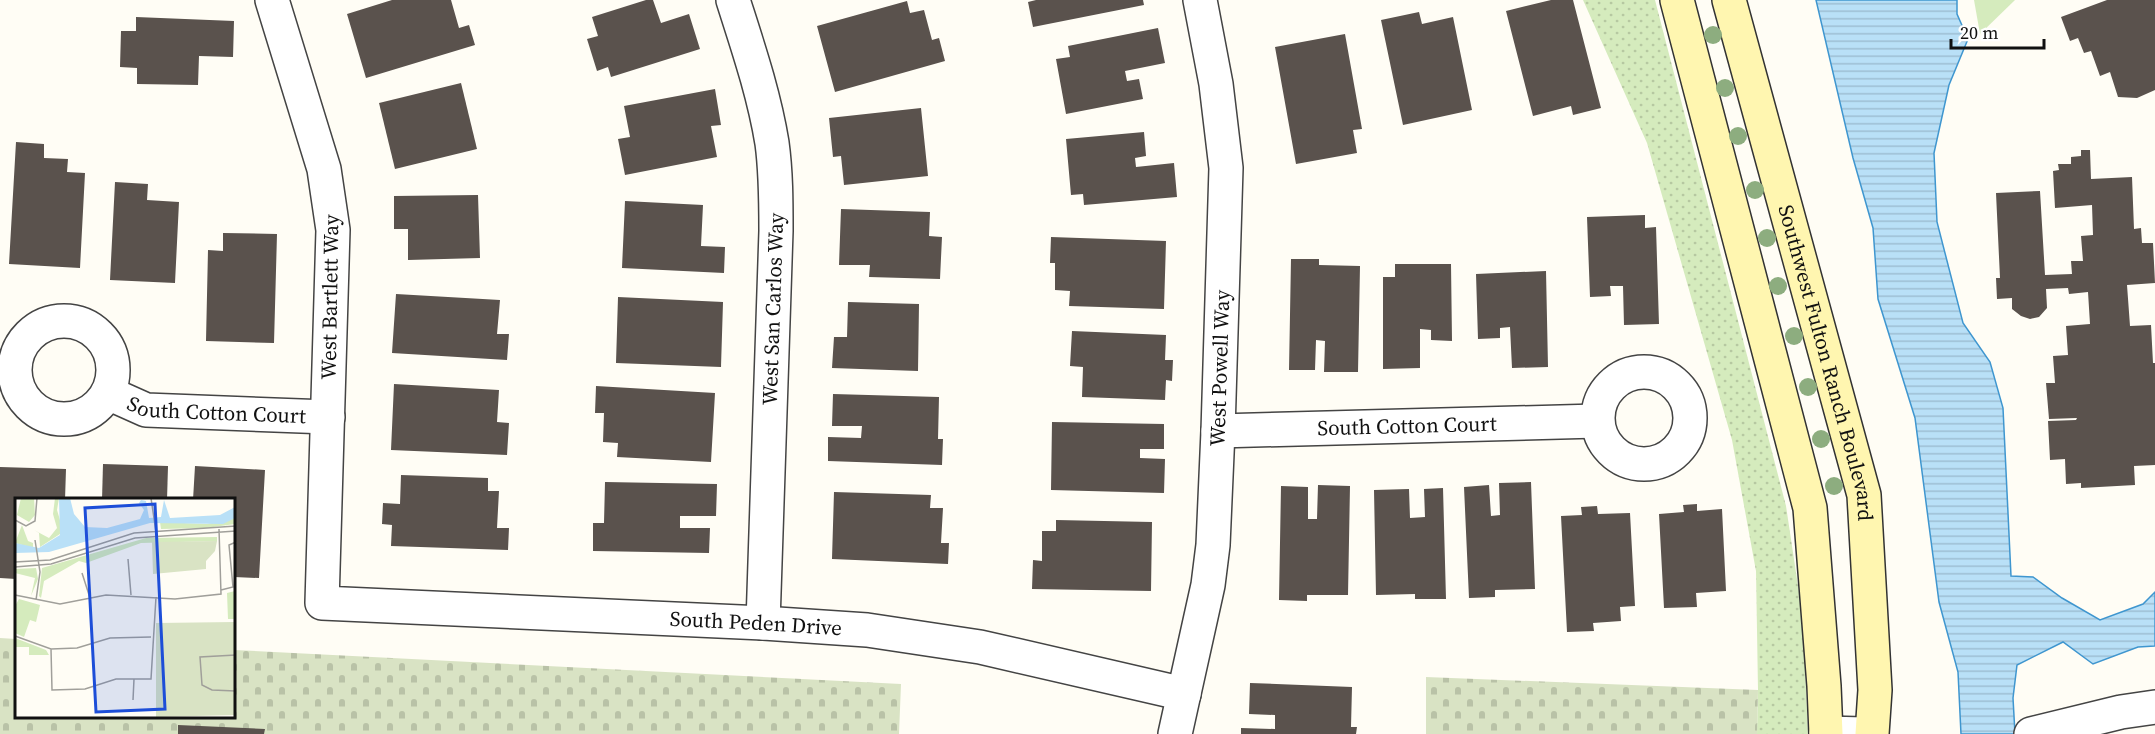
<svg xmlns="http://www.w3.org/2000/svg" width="2155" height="734" font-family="'Source Serif 4',serif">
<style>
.grass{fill:url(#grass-dots)}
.cemetery{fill:url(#cemetery-stones)}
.park{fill:#d5ebbd}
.water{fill:url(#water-rules);stroke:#3f96cf;stroke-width:1.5}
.building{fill:#5a524d}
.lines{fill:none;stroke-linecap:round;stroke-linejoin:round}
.street-casing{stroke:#444;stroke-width:36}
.secondary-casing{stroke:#333;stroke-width:36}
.street{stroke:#fff;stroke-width:33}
.secondary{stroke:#fff6b0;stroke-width:33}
.tree{fill:#8dad7f}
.labels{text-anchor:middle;stroke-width:6;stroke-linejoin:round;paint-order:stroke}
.street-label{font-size:21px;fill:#111;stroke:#fff}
.inset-road{fill:none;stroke:#a09f9a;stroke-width:1.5}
.view{fill:#1d4ed8;fill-opacity:0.15;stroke:#1d4ed8;stroke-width:3}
.inset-edge{fill:none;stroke:#111;stroke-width:3}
</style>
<defs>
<pattern id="grass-dots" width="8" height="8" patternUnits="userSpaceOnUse" patternTransform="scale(1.5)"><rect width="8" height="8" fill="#d5ebbd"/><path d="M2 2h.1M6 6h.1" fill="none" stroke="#b6c8a1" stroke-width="1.8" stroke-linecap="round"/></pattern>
<pattern id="cemetery-stones" width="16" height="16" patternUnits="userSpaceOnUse" patternTransform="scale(1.5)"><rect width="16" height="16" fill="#d9e3c4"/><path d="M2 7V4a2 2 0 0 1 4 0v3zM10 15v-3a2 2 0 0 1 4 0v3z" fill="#b9c2a7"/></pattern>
<pattern id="water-rules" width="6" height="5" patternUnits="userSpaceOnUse" patternTransform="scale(1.5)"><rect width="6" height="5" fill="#b9e0f7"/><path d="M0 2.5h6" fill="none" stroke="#9ebfd3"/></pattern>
</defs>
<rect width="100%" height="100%" fill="#fffdf5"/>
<!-- grass -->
<path class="grass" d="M1583,0H1655L1786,506L1803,619L1808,734H1757L1758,690L1756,571L1732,440L1647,143Z"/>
<!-- cemetery -->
<g class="cemetery">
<path d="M0,638L16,639V718H234V650L901,684L899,734H0Z"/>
<path d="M1426,677L1758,690L1757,734H1426Z"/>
</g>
<!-- park -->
<path class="park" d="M1974,0H2015L1980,34Z"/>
<!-- water -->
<path class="water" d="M1816,0H1957V14L1968,39L1949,85L1934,153L1937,222L1963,323L1990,362L2003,408L2011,576L2033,577L2062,598L2100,620L2143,604L2155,592V646L2138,647L2093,664L2063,642L2017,665L2013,698L2015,734H1961L1958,672L1939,602L1915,418L1878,299L1873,228L1853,158Z"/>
<!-- building -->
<g class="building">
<path d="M392,0H451L459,28L469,25L475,45L366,78L347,14Z"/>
<path d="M646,0H653L661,23L689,14L700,49L611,77L608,67L597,71L587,39L598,36L592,17Z"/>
<path d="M1036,0H1143L1144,5L1033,27L1028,2Z"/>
<path d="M1551,0H1573L1601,108L1573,115L1571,106L1533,116L1506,11Z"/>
<path d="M2107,0H2155V90L2137,98L2118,97L2110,72L2100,76L2091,51L2084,53L2078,38L2070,41L2061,17Z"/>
<path d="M907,1L910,13L924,10L932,40L939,38L945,61L835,92L817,26Z"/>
<path d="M1419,12L1422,24L1453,17L1472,110L1403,125L1381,20Z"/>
<path d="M136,17L234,21L233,57L199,56L198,85L137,84V68L120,67L121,31H136Z"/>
<path d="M1158,28L1165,63L1125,71L1127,81L1139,79L1143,99L1066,114L1056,59L1070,57L1068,46Z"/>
<path d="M1345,34L1362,129L1353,130L1357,153L1296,164L1275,47Z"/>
<path d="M461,83L477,149L395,169L379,103Z"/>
<path d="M715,89L721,125L711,126L717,157L625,175L618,139L630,137L624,106Z"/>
<path d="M921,108L928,176L844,185L841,156L833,157L829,118Z"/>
<path d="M1144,132L1146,156L1135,158L1136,167L1174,163L1177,197L1084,205L1083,194L1071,195L1066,139Z"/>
<path d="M16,142L44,144V158L68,159L67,172L85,173L80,268L9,264Z"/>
<path d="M2081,150H2090L2091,179L2132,177L2134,229L2141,228L2142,243H2153L2155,283L2127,285L2130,326L2151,325L2153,363H2155V465L2134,466L2135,485L2081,488V483L2066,484L2065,459L2050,460L2048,421L2076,420L2077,418L2049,419L2046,383H2055L2053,356L2068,355L2066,326L2090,324L2088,292L2069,294L2068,288L2046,289L2047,308L2039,317L2030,319L2021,316L2012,309V298L1997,299L1996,278H2000L1996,193L2040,191L2045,275L2072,274L2071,261H2083L2081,236L2093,235L2092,205L2055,208L2053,171L2059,170L2058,164H2071V157L2081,156Z"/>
<path d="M115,182L148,184L147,200L179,202L175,283L110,280Z"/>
<path d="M478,195L480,258L408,260V229H394V196Z"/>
<path d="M625,201L703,205L701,246L725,247L724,273L622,268Z"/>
<path d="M841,209L930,212L929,236L942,237L940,279L869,277L870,265H839Z"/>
<path d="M1645,215V228L1656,227L1659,324L1624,325L1623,286H1610L1611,296L1590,297L1587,217Z"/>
<path d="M223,233L277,234L274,343L206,341L208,250L223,251Z"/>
<path d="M1051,237L1166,241L1164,309L1069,306L1070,291L1055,290V263H1050Z"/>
<path d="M1291,259H1319V265L1360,266L1358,372H1324L1325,341L1316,340L1315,370H1289Z"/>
<path d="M1395,264H1451L1452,341L1431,340V330L1420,329V368L1383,369V277H1395Z"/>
<path d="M1546,271L1548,367L1512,368L1510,327L1500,328V338L1478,339L1476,274Z"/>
<path d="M396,294L500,300L497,334H509L507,360L392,353Z"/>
<path d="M618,297L723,302L721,367L616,363Z"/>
<path d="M848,302L919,304L918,371L832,368L834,337H847Z"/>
<path d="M1072,331L1166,335L1165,360H1173L1172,381L1166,380L1165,400L1082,397L1083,367L1070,366Z"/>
<path d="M394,384L499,390L497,422L509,423L507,455L391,450Z"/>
<path d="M596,386L715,393L711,462L617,457L618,443L603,442L604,413H595Z"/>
<path d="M833,394L939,397L938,439H943L942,465L828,461V437L861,438L862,426H832Z"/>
<path d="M1052,422L1164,424V449H1140V458L1165,459L1164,493L1051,490Z"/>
<path d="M103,464L168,466L167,500H102Z"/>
<path d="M195,466L265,470L259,578L234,577V500H193Z"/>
<path d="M0,467L66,469L65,500H16V579L0,578Z"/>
<path d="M401,475L488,478V491H499L497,528H509L508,550L391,546L392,525L382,524L383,503L400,504Z"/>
<path d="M605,482L717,484L716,516H680V528H710L709,553L593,551V523H604Z"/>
<path d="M1531,482L1535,589L1495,590V597L1469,598L1464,487L1489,485L1491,516L1500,515L1499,483Z"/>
<path d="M1318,485L1350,486L1348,595H1307V601L1279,600L1281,486L1308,487V519H1317Z"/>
<path d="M1443,488L1446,599H1415V594L1376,595L1374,490L1409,489L1410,518L1425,517L1424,489Z"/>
<path d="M834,492L931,495L930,508H943L941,543H949L948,564L832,559Z"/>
<path d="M1697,504V511L1722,509L1726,591L1696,593L1697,607L1664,608L1659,514L1684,512L1683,505Z"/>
<path d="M1597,506L1598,514L1630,513L1635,606L1620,607L1621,621L1593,623L1594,631L1567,632L1561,516L1582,515L1581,507Z"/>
<path d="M1056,520L1152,522L1151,591L1032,589L1033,560L1042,561V531H1056Z"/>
<path d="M1250,683L1352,687L1351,727H1357L1356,734H1241V728L1275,729V715L1249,714Z"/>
<path d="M178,725L265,729L264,734H178Z"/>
</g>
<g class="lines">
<!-- street casing -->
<g class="street-casing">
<g id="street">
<path id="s1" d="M272,0L324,169L333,230L322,603L763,623L867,630L980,647L1184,694"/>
<path d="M733,0C748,47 764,94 772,143C776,172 776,201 776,231L763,623"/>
<circle cx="64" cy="370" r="49"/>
<circle cx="1644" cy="418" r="46"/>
<path id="s2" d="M108,393L146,410L328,417"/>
<path id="s3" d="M1218,431L1597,421"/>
<path d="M1826,733L1864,734"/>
<path id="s4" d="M1175,734L1208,585L1213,545L1218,431L1226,168L1216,84L1200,0"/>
<path d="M2031,734L2121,712L2155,707"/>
</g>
</g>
<!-- secondary casing -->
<g class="secondary-casing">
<g id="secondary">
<path d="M1677,0L1810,508L1824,686L1826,734"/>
<path id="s5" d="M1729,0L1864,495L1875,690L1872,734"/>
</g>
</g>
<!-- street -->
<use href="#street" class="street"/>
<!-- secondary -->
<use href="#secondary" class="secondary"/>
</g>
<!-- trees -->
<g class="tree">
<circle cx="1713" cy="35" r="9"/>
<circle cx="1725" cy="88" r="9"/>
<circle cx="1738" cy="136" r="9"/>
<circle cx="1755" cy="190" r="9"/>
<circle cx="1767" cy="238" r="9"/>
<circle cx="1778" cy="286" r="9"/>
<circle cx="1794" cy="336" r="9"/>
<circle cx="1808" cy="387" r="9"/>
<circle cx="1821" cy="439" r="9"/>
<circle cx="1834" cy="486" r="9"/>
</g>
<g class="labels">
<!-- street labels -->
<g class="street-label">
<text transform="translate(330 297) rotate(-89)" y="7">West Bartlett Way</text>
<text transform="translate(773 309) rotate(-88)" y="7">West San Carlos Way</text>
<text dy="7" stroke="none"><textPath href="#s5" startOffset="376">Southwest Fulton Ranch Boulevard</textPath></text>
<text dy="7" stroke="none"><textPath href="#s4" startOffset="370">West Powell Way</textPath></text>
<text dy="7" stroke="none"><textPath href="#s2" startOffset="112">South Cotton Court</textPath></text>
<text dy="7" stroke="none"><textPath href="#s3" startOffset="189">South Cotton Court</textPath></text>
<text dy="7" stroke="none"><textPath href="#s1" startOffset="1046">South Peden Drive</textPath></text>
</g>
</g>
<!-- overview -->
<g transform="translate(15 498)">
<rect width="220" height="220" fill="#fffdf5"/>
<path d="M7,27L13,43L18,45V50L0,45ZM202,39V43L126,45L71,65L64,63L29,83L26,100L24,98L27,70L131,40ZM21,70L23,81L16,98L20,80L0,75V71ZM0,140L31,152L34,157H14V149H0Z" fill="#d5ebbd"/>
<path d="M202,43L200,53L191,63V71L138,76L137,44ZM220,124V217L141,219V125Z" fill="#d9e3c4"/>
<path d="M6,0H19L20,17L14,24L2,17ZM40,0H44L42,12L47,29L45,36L25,49L24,35L19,32L34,40L42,30L38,16ZM220,20V26L191,30L146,31L145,24L192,26ZM220,93V121H213L212,95ZM4,101L25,107L21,124L15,122L9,139L0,135V108Z" fill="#d5ebbd"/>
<path d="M44,0H55L59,16L70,29L92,30L125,21L129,12L124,5L126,2L131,3L134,20L146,19L149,2L155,20L205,17L220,9V20L208,26L135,25L34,54L0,55V45L24,50L45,37Z" fill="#b9e0f7"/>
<path class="inset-road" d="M136,0L141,34M0,22L11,28L20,23L22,0M20,42L25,74L21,102M113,61L116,97M0,64L35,62L119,35L221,28M0,69L36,66L120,40L221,33M67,75L75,100M206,92L218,89L214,47L221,44M0,97L45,106L91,97L160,101L206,96L204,31M0,138L36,151L62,150L95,140L136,139M36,151L37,192L70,191L101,181H136L141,99M221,157L185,159L187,187L197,192L221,193M118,202L119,181"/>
<path class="view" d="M140,6L150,211L81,214L70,10Z"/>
<rect width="220" height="220" class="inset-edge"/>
</g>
<!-- scale -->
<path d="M1951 39v9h93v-9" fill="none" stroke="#111111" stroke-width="3"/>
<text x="1960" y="39" font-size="18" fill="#111111" stroke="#ffffff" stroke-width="4.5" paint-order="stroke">20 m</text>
</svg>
